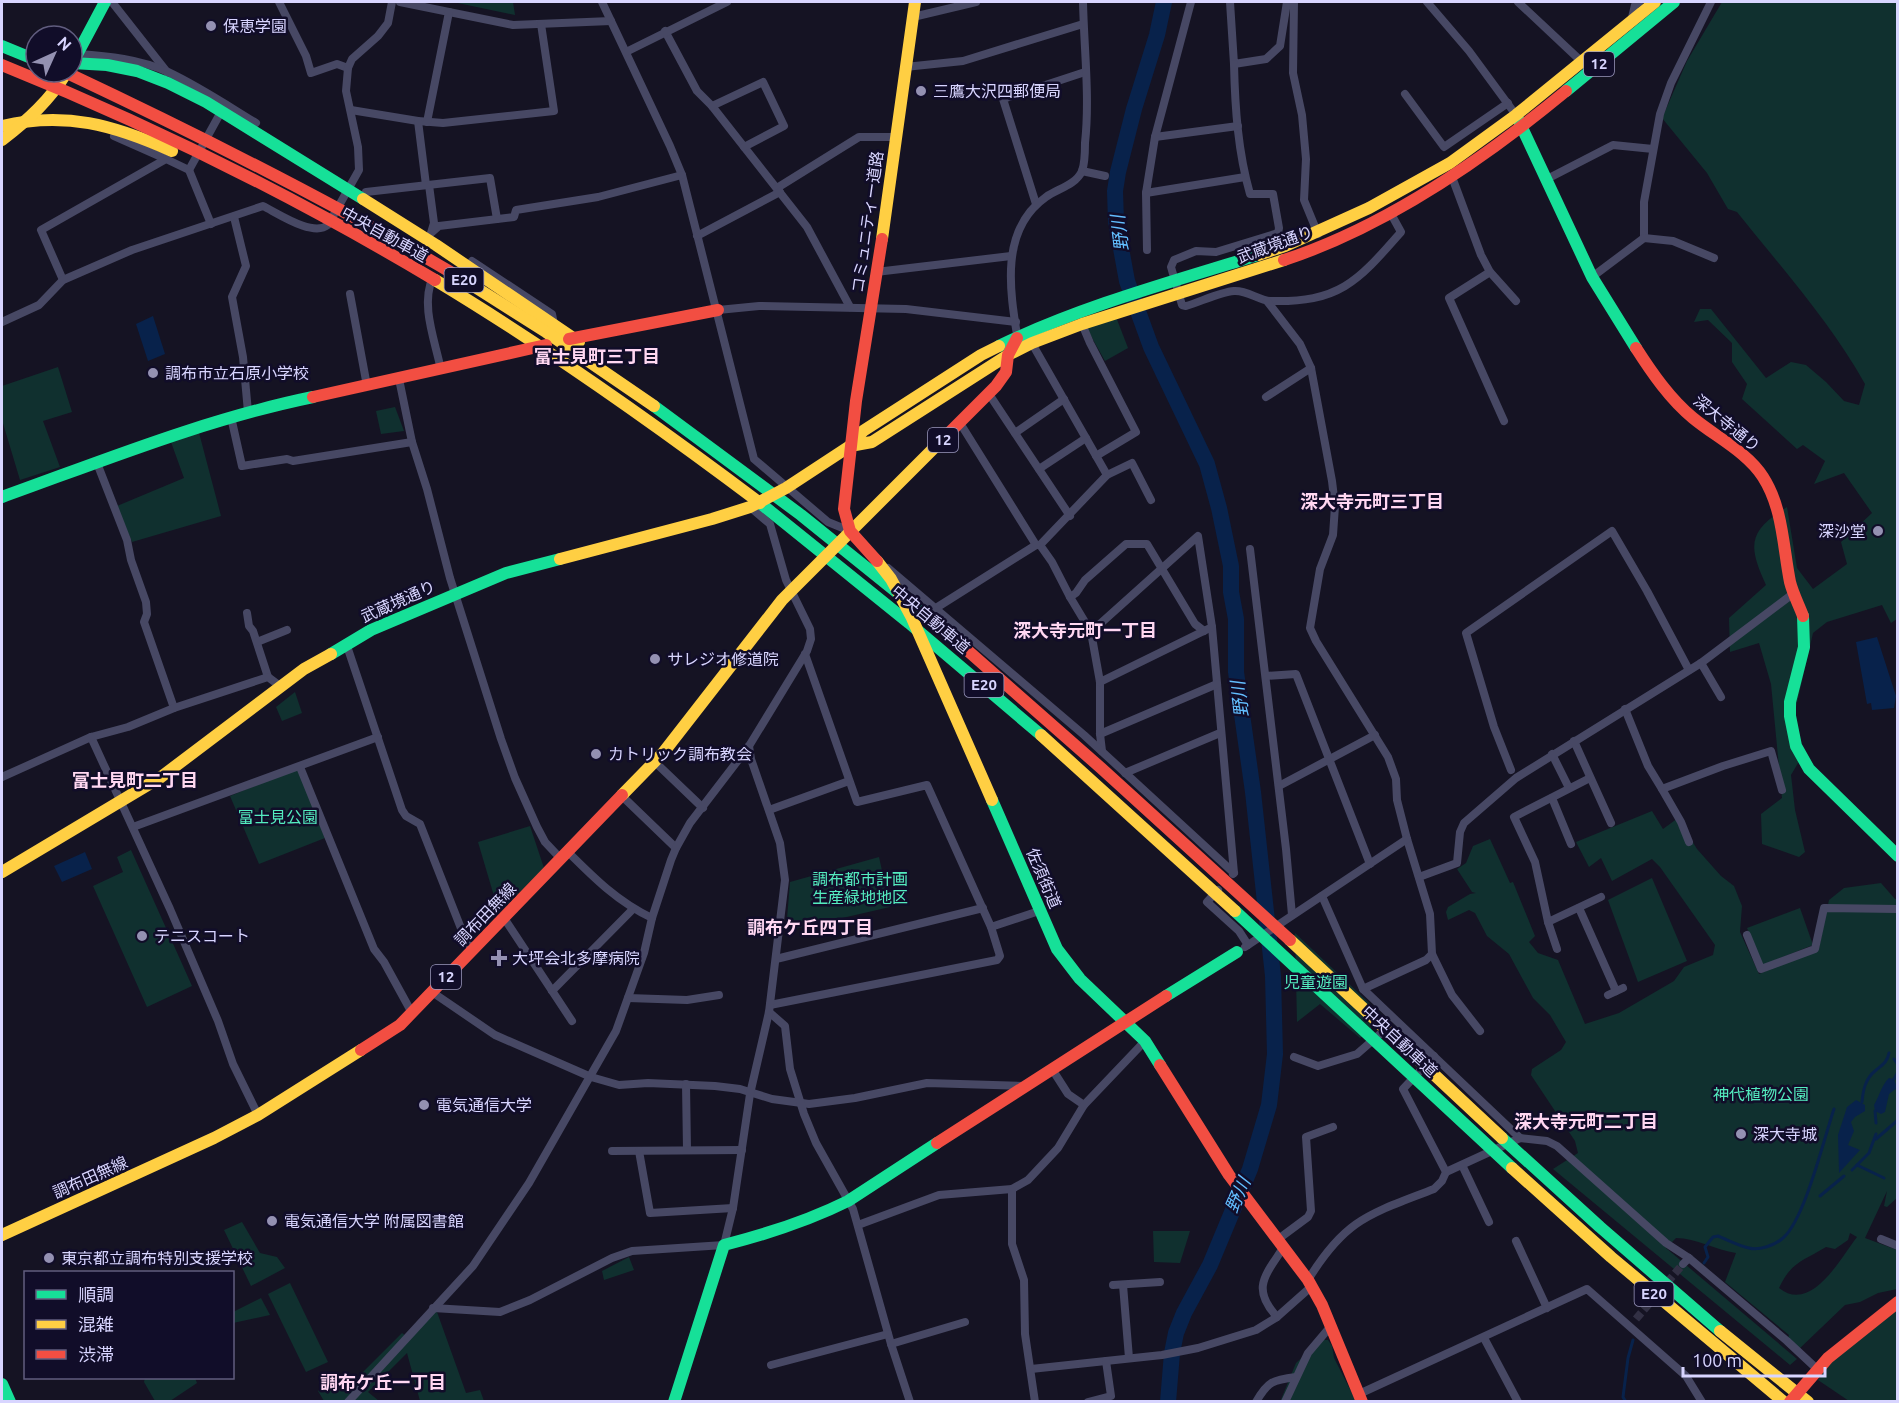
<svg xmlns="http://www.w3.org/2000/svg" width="1899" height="1403" font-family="Ubuntu,'Noto Sans JP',sans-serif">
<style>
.green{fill:#10302f;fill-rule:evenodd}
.water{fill:#08224b}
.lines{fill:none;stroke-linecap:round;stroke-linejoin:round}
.stream{stroke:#08224b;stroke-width:3}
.river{stroke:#08224b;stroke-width:16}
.street-tunnel{stroke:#323044;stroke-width:8;stroke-dasharray:8 4;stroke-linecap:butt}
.street{stroke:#474864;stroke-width:8}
.fast{stroke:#16e098;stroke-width:12}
.slow{stroke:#ffcf43;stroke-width:12}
.jam{stroke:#f24e42;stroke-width:12}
.poi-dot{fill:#9491b2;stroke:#110d29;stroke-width:2}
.labels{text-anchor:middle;stroke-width:5;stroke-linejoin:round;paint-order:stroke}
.shield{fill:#110d29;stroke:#9c99bf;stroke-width:1.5}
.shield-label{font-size:15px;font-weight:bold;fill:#d8d5ff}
.poi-label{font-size:16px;fill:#d8d5ff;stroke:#110d29;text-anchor:start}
.street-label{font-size:16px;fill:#d8d5ff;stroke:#110d29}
.park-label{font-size:16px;fill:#54ecbf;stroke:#110d29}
.water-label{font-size:18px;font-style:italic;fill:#63beff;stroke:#110d29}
.neighbourhood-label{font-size:18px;font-weight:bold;fill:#ffd7f2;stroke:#110d29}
</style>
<rect width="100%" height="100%" fill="#151323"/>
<!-- green -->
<g class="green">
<path d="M453,2H513L515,15Z"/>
<path d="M1722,2H1897V619L1891,623L1882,605L1827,622L1813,633L1794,716L1804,753L1791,775L1795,810L1805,852L1799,857L1762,844L1761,814L1782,798L1771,684L1759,643L1730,652L1729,618L1766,585C1747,544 1749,531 1787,507L1797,568L1813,589L1847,564L1841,542L1872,513L1844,473L1814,484L1825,461L1803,445L1797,449L1742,399L1747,384L1732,362V343L1708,320L1694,322L1700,309H1711L1766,378L1791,362L1806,365L1826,382L1844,401L1859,405L1865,384C1831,323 1781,267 1737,212L1728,209L1707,173L1662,118L1687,61Z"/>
<path d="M1116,317L1128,348L1105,361L1086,327Z"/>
<path d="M58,367L72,412L43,421L60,467L20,480L2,420V386Z"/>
<path d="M395,407L404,431L381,434L376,411Z"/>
<path d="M198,429L221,516L132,542L117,506L184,478L171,442Z"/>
<path d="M295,692L302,713L282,721L276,707Z"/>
<path d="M298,768L325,838L259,864L230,796Z"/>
<path d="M1652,811L1663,829L1678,818L1697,849L1721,876L1734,886L1742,906L1740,932L1759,974L1819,948L1829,900L1844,888L1881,883L1895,899H1897L1898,1197L1887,1207L1884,1206L1887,1191L1865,1238L1897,1250V1289L1878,1293L1860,1302L1845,1305L1798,1350L1787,1341L1789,1335L1725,1282L1736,1253C1716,1250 1696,1238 1676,1238L1666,1248L1797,1359L1790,1365L1553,1169L1578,1153L1575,1141L1531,1075L1532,1069L1561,1050L1566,1042L1550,1015L1533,998L1509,954L1487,936L1475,913L1469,910L1448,920L1446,912L1448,907L1470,894L1476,893L1472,892L1457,869L1466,863L1473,846L1490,839L1510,883L1513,882L1535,936L1529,942L1538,953L1558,960L1585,1024L1619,1013L1674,981L1684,967L1713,955L1715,945L1660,867L1652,859L1612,881L1601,858L1589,867L1576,842ZM1850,1233L1857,1237C1840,1259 1811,1314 1779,1288C1791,1262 1803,1261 1826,1247L1835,1249L1848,1240Z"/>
<path d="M530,826L544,868L499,913L478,842Z"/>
<path d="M131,850L192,986L147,1007L93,886L123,872L117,857Z"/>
<path d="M879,857L890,907L786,931L790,882Z"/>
<path d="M1652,878L1687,961L1638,982L1608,900Z"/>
<path d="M1800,908L1813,945L1763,965L1747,928Z"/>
<path d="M1295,933L1384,1017L1360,1038L1320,1004L1297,1022Z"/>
<path d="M242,1222L260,1253L277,1257L285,1268L251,1286L224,1230Z"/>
<path d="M1153,1231H1190L1180,1263L1154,1262Z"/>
<path d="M629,1257L634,1270L604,1280L602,1271Z"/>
<path d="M290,1283L328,1362L306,1372L268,1294Z"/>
<path d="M261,1298L270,1315L233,1323V1312Z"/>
<path d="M1897,1309V1401H1849L1818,1380L1833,1359Z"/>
<path d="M435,1311L437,1312L466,1393L480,1390L484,1401H420L407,1353L368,1392L379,1401H324L318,1391L333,1381L342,1385L357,1378L402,1333L410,1339Z"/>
<path d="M1321,1340H1328L1332,1346L1334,1358L1356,1401L1280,1402L1296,1363Z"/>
<path d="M145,1378H195L197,1383L170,1401H155L144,1382Z"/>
</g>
<!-- water -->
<g class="water">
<path d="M153,316L165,354L148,361L136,324Z"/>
<path d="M1877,637L1896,696L1894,708L1872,710L1871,703L1867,704L1856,642Z"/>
<path d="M85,852L92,869L62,882L54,866Z"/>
<path d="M1889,1078L1894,1079L1897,1088L1889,1094L1885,1112L1881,1114L1875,1111L1874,1105C1879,1097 1882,1084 1889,1078Z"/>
<path d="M1856,1100L1865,1105V1111L1855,1117L1851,1122L1854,1131L1848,1145L1860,1150L1839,1173L1838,1135L1847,1107Z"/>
</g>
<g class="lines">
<!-- stream -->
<g class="stream">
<path d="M1894,1059L1898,1065"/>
<path d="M1894,1079L1898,1072"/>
<path d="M1862,1102C1863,1091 1865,1079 1875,1071C1882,1065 1887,1063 1889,1053"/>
<path d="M1875,1111L1876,1123"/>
<path d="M1876,1139L1898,1120"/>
<path d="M1857,1165L1884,1178"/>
<path d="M1852,1170L1869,1153L1876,1134"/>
<path d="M1820,1196L1844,1176"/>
<path d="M1704,1263L1708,1257L1705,1247L1713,1237L1718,1236C1728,1240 1739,1246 1749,1248C1759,1251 1775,1245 1783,1238C1805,1219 1824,1138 1834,1109"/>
<path d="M1626,1402L1623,1397L1628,1358L1633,1340"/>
</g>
<!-- river -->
<path class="river" d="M1164,2L1157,35L1134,109L1118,172L1115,191L1116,221L1127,281L1151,347L1207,464L1219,508L1231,566V592L1236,619V672L1253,792L1273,976L1275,1054L1269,1105L1250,1169L1210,1265L1184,1313L1176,1333L1172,1353L1168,1402"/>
<!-- street-tunnel -->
<path class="street-tunnel" d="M1636,1319L1683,1264"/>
<!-- street -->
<g class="street">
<path d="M112,2L167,72"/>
<path d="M279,2L306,56L311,73L337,64L348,68"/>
<path d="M400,2L513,25L611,21"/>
<path d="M602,2L670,146L682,175L754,459L828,522L850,531"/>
<path d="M1230,2L1234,64L1266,59L1280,46L1287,2"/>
<path d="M1294,2L1293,73L1302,115L1306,159L1304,200L1318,234"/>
<path d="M1427,2L1469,51L1516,115"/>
<path d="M1518,2L1582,62"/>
<path d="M913,17L976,2"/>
<path d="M1631,22L1635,5L1639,2"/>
<path d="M665,31L697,91L712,106L807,227L850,307"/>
<path d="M626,52L727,2"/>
<path d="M78,54C109,56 139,59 168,72C198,86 228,106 256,123"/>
<path d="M1234,64C1235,108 1238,152 1250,194H1273L1279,228L1278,233L1216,252L1196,251L1174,260L1171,267L1182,305L1186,306C1200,302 1220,292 1234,291C1247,290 1258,300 1270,301C1340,303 1358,281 1401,232L1390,212"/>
<path d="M905,67L963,61L1083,24"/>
<path d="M1405,94L1444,147L1508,103"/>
<path d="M712,106L763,82L784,126L744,147"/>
<path d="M351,110L418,121L443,123L554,111L541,24"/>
<path d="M418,121L426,185"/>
<path d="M427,122L449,12"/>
<path d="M114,136L166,159"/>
<path d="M1155,137L1238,126"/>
<path d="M189,170L222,110"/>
<path d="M1082,171L1105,176"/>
<path d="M1452,177L1481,255L1490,272L1449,298L1504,421"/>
<path d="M1547,179L1613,145L1653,149"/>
<path d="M429,185L434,223L431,233L439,226L514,217L516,210L598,197L682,175"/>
<path d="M777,188L859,137H895"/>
<path d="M366,192L490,178L497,219"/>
<path d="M1146,193L1245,177"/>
<path d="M1036,204L1003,99L1085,72"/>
<path d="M234,217L246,266L232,297L243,357L248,412"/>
<path d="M697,236L780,192"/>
<path d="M1644,238V202L1660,114L1671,83L1711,2"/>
<path d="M1147,250L1146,193L1155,137L1191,2"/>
<path d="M472,261L552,314L554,324"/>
<path d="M876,272L1011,256"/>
<path d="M1490,272L1516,301"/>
<path d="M433,277C420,305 435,340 441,370"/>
<path d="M1592,277L1644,238L1673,241L1714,258"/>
<path d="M63,280L41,230L166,159L189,170L211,224"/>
<path d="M350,294L367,386"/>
<path d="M1267,301L1300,344L1311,368L1332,481L1335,506L1333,535L1320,569L1310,628L1316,641L1388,757L1396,779L1397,800L1407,839L1430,914L1432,954L1452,995L1480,1031"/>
<path d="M718,310L759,306L906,309L1016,322"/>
<path d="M2,322L39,305L63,280L132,250L263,206C279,214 313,237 328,225L359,170L358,147L346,91L348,68L352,59L378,36L388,23L392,2"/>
<path d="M1082,324L1090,343L1136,432L1096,456"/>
<path d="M1030,340L1107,475"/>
<path d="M1018,341C1010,292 999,230 1046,197C1057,189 1076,185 1082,171C1085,163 1085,152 1085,143C1090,97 1084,49 1083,2"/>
<path d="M399,379L412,442L427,489L450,578L501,739L515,778L537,827L545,842L561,859"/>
<path d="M989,394L1070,516"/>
<path d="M1266,397L1311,368"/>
<path d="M231,417L242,466L287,459L293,461L412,442"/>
<path d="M960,423L1036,545H1040L1052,562L1070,597L1091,632L1100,682V734L1102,751"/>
<path d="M1015,433L1064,399"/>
<path d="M97,463L127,540L131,560L146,602L147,614L144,622L174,708"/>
<path d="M1039,469L1086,438"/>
<path d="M1040,545L1107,475L1132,463L1151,500"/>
<path d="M1250,549L1286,849L1292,915"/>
<path d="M888,568L1084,735L1234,873"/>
<path d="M1070,597L1076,593L1085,580L1126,544H1147L1195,624L1204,631"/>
<path d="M936,608L1036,545"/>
<path d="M247,613L249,626L253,631L268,677"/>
<path d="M1212,627L1234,873L1233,874"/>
<path d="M1091,632L1198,536L1212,627L1100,682"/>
<path d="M257,642L287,630"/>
<path d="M346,643L402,810L406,816L420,824L466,941L472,950"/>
<path d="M1701,663L1721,697"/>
<path d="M1266,676L1296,674L1370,864"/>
<path d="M1625,709L1648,766L1662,789"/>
<path d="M1100,734L1217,684"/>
<path d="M91,737L170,909L218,1021L233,1064L258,1115"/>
<path d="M1574,741L1611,823"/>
<path d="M1552,754L1569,788"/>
<path d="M655,762L703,808"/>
<path d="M300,767L374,949L384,962L412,1013"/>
<path d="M1511,770L1494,727L1466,633L1612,531L1647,591L1689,670"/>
<path d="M1125,773L1220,733"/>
<path d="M2,777L91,737L128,727L174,708L268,677L280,686"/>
<path d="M1590,778L1514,817L1535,862L1548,922L1601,897"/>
<path d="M1279,786L1375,735"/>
<path d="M622,796L676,848"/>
<path d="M1552,798L1571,844"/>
<path d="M769,810L849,781"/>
<path d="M133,827L378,737"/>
<path d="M1689,842L1681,822L1662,789L1723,766L1771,751L1782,790"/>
<path d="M568,852C594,878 618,902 652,918"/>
<path d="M1419,877L1457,863L1460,832L1464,823L1516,778L1701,663L1794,593"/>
<path d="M1218,890L1207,902L1239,931L1248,945"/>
<path d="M1322,896L1363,989L1520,1138"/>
<path d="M1579,908L1616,991"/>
<path d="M504,918L572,1021"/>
<path d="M1548,922L1557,949"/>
<path d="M991,927L1039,911"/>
<path d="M1747,935L1761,969L1815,949L1824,908L1898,909"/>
<path d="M1245,947L1407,839"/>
<path d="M776,959L983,908"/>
<path d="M1363,989L1426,960L1432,954"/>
<path d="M552,991L633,909"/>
<path d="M432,992L495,1035L591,1077L619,1085L648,1083L715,1086L740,1089L772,1099L809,1104L855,1098L927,1083L1024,1086"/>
<path d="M1608,995L1623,988"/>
<path d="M628,998L687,1000L719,995"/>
<path d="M770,1005L997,960L1000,956L991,927L927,785L857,802L805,654"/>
<path d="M769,1012L785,1026L790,1069L804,1114L816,1143L853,1209L891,1344L910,1402"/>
<path d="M1294,1057L1318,1066L1357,1054L1388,1027"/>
<path d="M1052,1069L1068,1094L1084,1105"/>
<path d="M686,1084L687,1150"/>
<path d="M612,1151L742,1150"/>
<path d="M639,1151L650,1213L733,1208"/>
<path d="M1462,1165L1489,1222"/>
<path d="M1446,1172L1520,1138L1547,1141L1557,1146L1666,1243L1689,1258L1787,1341L1817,1369"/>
<path d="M858,1225L939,1195L1012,1189"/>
<path d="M1881,1239L1898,1246"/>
<path d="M1277,1240L1308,1217L1311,1211L1306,1137L1333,1127"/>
<path d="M1516,1241L1547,1308"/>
<path d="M1683,1264L1689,1258"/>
<path d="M1308,1280C1346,1218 1370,1214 1434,1189L1442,1181L1446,1172L1403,1089L1434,1056"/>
<path d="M1113,1285L1160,1282"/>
<path d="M1123,1285L1129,1358"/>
<path d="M433,1308L500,1312L530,1300L612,1258L632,1251L724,1245L733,1208L750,1094L769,1012L785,880L780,843L751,759L749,746"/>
<path d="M1277,1317C1251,1288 1265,1276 1283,1248"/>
<path d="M1484,1338L1518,1402"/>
<path d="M891,1344L965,1322"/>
<path d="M771,1365L888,1334"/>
<path d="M1031,1369L1162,1355L1198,1348L1256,1330L1277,1317L1312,1286"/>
<path d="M1359,1394L1587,1289L1686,1376L1702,1402"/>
<path d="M348,1402L473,1266L529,1183L616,1031L644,953L652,918L671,860L676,848L690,823L749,746L807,651L811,639L810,629L786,580L770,524L750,507"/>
<path d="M1035,1402L1025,1334L1024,1280L1012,1244V1189L1028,1180L1058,1148L1084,1105L1145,1041"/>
<path d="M1088,1402L1111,1396L1106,1361"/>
<path d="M1256,1402C1268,1381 1273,1380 1296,1377"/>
<path d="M1285,1402L1308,1353L1330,1327"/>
</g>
<!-- fast -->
<g class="fast">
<path d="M2,46L36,60"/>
<path d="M72,63L107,65L137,71L168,83L206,102L363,199"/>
<path d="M72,64L105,2"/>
<path d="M1566,91L1674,2"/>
<path d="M1518,119L1592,277L1636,348"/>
<path d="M999,346C1082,306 1171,282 1258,255"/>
<path d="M654,406L801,515L950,635"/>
<path d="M2,497C105,460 206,419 313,397"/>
<path d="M760,503L909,623L1041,735"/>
<path d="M1803,616L1804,647L1790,702V716L1796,746L1809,769L1898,856"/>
<path d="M331,654L371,630L506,573L560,559"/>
<path d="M992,800L1057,949L1080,979L1145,1041L1160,1065"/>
<path d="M1235,911L1512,1168"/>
<path d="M1166,996L1237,952"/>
<path d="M1502,1138L1600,1227L1720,1331"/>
<path d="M2,1384L10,1402"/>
<path d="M674,1402L724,1245C767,1234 808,1221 848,1201L937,1143"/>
</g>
<!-- slow -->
<g class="slow">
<path d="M2,126C65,111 114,125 172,151"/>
<path d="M2,140C28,120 50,100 67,72"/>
<path d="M363,199L436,245L579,342"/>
<path d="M882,239L915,2"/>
<path d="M1258,255L1285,246L1369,208L1450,163L1516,115L1655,2"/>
<path d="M435,280C548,348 655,424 760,503"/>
<path d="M464,280L546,332L654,406"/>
<path d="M850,446L872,442L1008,355L1032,343L1082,324L1284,260"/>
<path d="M560,559L712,519L750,507L786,488L850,446L863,431L981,355L999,346"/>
<path d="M877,561L891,579L912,618L992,800"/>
<path d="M1041,735L1235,911"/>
<path d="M622,795L663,753L782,600L948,434"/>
<path d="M2,872L161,777L304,669L331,654"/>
<path d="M1290,940L1502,1138"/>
<path d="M1512,1168L1611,1257L1784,1402"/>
<path d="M2,1235L214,1138L258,1115L361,1050"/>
<path d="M1720,1331L1808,1402"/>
</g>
<!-- jam -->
<g class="jam">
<path d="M2,65C149,124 299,199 435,280"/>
<path d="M65,72C201,136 335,203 464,280"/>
<path d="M1284,260C1385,227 1485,158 1566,91"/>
<path d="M569,339L718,310"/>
<path d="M1636,348C1652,373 1670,399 1693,418C1716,437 1747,452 1763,477C1783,508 1783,547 1790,582C1793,594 1799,605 1803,616"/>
<path d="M313,397L546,345"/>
<path d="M948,434L996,386L1006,372L1008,355L1017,338"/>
<path d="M877,561L850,531L844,509L856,401L882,239"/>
<path d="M950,635L1101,768L1290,940"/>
<path d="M361,1050L400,1025L622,795"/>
<path d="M1160,1065L1229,1175L1308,1280L1322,1305L1362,1402"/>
<path d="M937,1143L1166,996"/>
<path d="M1790,1402L1828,1358L1898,1302"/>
</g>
</g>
<!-- markers -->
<g class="poi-dot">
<circle cx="211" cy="26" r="6"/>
<circle cx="921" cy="91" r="6"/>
<circle cx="153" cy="373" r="6"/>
<circle cx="1878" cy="531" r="6"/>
<circle cx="655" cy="659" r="6"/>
<circle cx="596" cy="754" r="6"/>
<circle cx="142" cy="936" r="6"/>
<path d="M496 949h6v6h6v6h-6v6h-6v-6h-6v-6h6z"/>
<circle cx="424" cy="1105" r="6"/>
<circle cx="1741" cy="1134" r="6"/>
<circle cx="272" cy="1221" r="6"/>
<circle cx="49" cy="1258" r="6"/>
</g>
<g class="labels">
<!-- shield labels -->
<g class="shield">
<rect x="1584" y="52" width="30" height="24" rx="4.5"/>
<rect x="444.5" y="268" width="39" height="24" rx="4.5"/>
<rect x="928" y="428" width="30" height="24" rx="4.5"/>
<rect x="964.5" y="673" width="39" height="24" rx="4.5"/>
<rect x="431" y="965" width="30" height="24" rx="4.5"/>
<rect x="1634.5" y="1282" width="39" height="24" rx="4.5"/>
</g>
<g class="shield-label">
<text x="1599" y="69">12</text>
<text x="464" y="285">E20</text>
<text x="943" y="445">12</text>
<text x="984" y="690">E20</text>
<text x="446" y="982">12</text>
<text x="1654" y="1299">E20</text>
</g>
<!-- poi labels -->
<g class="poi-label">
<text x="223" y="32">保恵学園</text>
<text x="933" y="97">三鷹大沢四郵便局</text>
<text x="165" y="379">調布市立石原小学校</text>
<text x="1866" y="537" text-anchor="end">深沙堂</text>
<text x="667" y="665">サレジオ修道院</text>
<text x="608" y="760">カトリック調布教会</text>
<text x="154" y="942">テニスコート</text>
<text x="512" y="964">大坪会北多摩病院</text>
<text x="436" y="1111">電気通信大学</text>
<text x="1753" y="1140">深大寺城</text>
<text x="284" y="1227">電気通信大学 附属図書館</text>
<text x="61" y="1264">東京都立調布特別支援学校</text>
</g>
<!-- street labels -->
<g class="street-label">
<text transform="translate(867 222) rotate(-82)" y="6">コミュニティー道路</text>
<text transform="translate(385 234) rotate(29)" y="6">中央自動車道</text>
<text transform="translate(1275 244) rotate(-20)" y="6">武蔵境通り</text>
<text transform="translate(1727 423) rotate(39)" y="6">深大寺通り</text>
<text transform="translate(398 601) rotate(-24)" y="6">武蔵境通り</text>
<text transform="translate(931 619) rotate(40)" y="6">中央自動車道</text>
<text transform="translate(1044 878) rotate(67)" y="6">佐須街道</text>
<text transform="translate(485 914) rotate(-46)" y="6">調布田無線</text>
<text transform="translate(1400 1041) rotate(43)" y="6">中央自動車道</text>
<text transform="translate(90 1177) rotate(-24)" y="6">調布田無線</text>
</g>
<!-- park labels -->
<g class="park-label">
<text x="278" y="823">富士見公園</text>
<text x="860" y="885">調布都市計画<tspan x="860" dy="18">生産緑地地区</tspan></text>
<text x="1316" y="988">児童遊園</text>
<text x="1761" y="1100">神代植物公園</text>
</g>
<!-- water labels -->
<g class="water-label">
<text transform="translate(1120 233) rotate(-97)" y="6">野川</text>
<text transform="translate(1240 699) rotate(-97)" y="6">野川</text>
<text transform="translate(1238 1195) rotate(-66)" y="6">野川</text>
</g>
<!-- neighbourhood labels -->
<g class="neighbourhood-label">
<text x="597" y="363">富士見町三丁目</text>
<text x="1372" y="508">深大寺元町三丁目</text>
<text x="1085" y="637">深大寺元町一丁目</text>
<text x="135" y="787">富士見町二丁目</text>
<text x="810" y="934">調布ケ丘四丁目</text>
<text x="1586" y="1128">深大寺元町二丁目</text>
<text x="383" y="1389">調布ケ丘一丁目</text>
</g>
</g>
<!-- border -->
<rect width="1899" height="1403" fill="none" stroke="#d8d5ff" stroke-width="6"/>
<!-- legend -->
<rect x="24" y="1271" width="210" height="108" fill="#110d29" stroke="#615d7f" stroke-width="1.5"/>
<rect x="36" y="1290" width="30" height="9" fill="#16e098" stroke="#615d7f" stroke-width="1.5"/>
<text x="78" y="1301" font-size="18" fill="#d8d5ff">順調</text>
<rect x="36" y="1320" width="30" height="9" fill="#ffcf43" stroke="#615d7f" stroke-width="1.5"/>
<text x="78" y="1331" font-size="18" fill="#d8d5ff">混雑</text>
<rect x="36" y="1350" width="30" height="9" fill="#f24e42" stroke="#615d7f" stroke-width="1.5"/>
<text x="78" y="1361" font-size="18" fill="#d8d5ff">渋滞</text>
<!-- north arrow -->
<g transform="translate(54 54) rotate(45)"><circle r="28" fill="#110d29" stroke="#615d7f" stroke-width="1.5"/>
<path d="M0-4.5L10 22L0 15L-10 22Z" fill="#9491b2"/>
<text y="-9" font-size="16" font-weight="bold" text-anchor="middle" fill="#d8d5ff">N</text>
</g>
<!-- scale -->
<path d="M1683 1367v9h142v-9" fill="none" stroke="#d8d5ff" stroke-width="3"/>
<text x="1692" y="1367" font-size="18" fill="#d8d5ff" stroke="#110d29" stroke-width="4.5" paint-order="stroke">100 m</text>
</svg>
